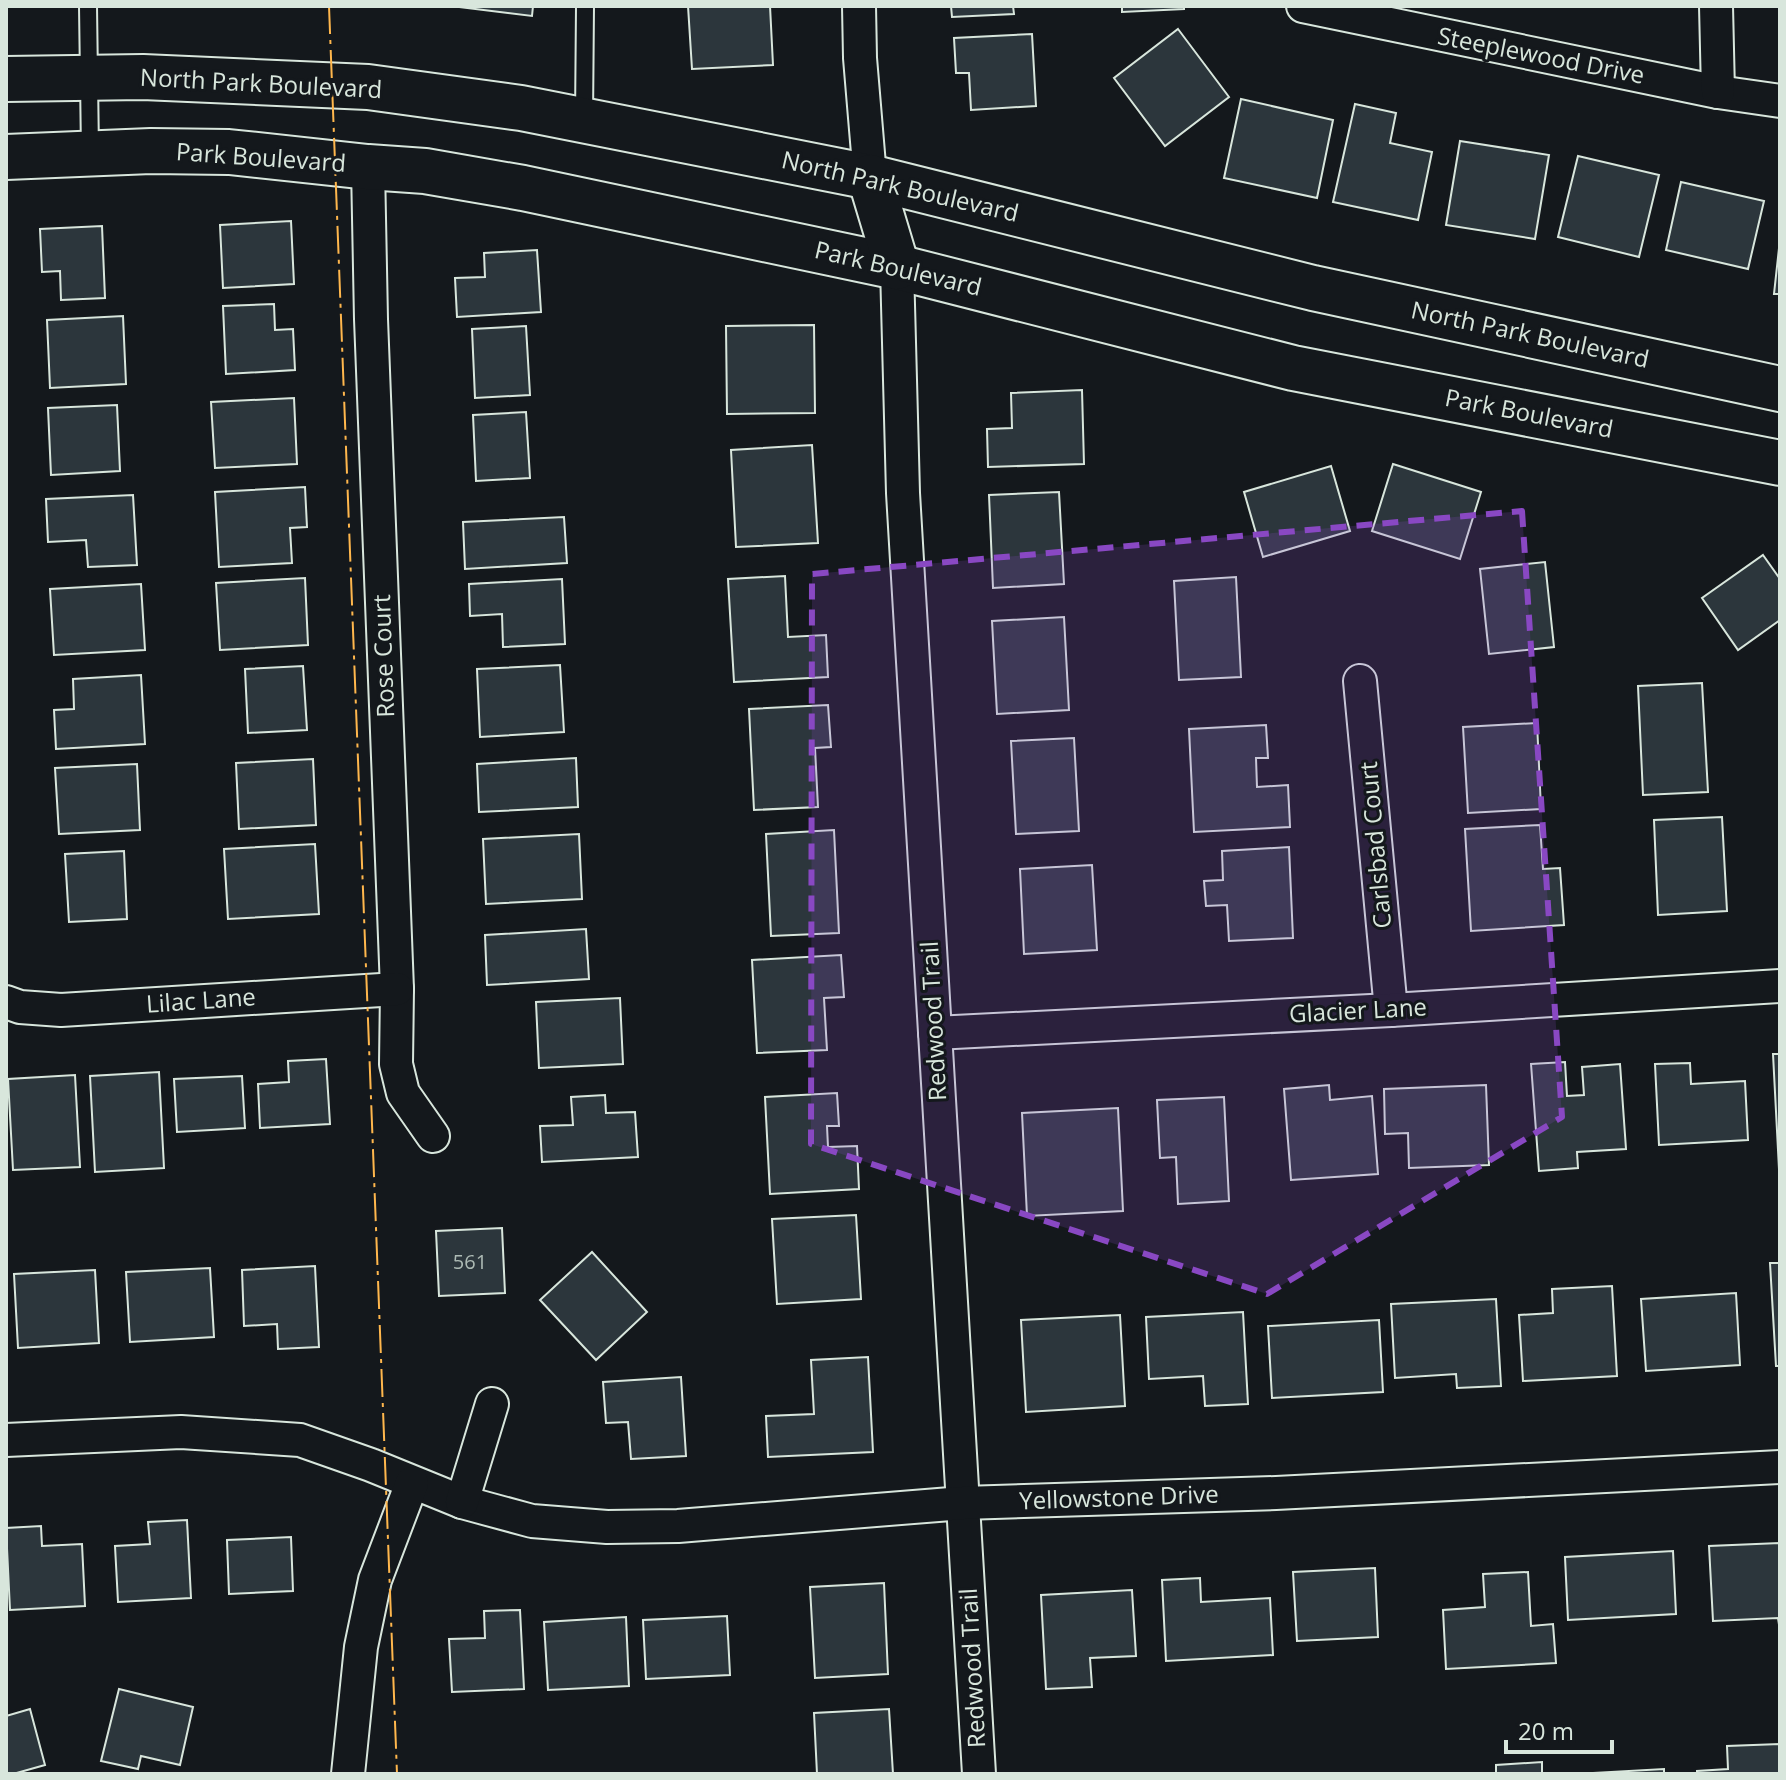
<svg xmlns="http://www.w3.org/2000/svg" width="1786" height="1780" font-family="'Open Sans',sans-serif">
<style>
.building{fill:#2c363c;stroke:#d8e6dc;stroke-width:2}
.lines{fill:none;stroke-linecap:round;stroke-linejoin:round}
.lane-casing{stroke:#d8e6dc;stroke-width:20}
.street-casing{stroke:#d8e6dc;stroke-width:36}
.secondary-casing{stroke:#d8e6dc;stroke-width:48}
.lane{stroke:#14181c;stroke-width:16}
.street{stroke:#14181c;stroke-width:32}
.secondary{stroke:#14181c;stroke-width:44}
.power{stroke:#ffb74d;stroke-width:2;stroke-dasharray:28 6 4 6;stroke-linecap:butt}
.marked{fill:#8948c3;fill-opacity:0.2;stroke:#8948c3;stroke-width:6;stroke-dasharray:16 10;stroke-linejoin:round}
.labels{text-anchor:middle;stroke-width:6;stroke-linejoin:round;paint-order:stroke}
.number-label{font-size:20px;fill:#adbab4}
.street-label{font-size:24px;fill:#d8e6dc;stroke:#14181c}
</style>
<rect width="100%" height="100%" fill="#14181c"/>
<!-- building -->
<g class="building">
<path d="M451,6H533L532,16Z"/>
<path d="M688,6H770L773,65L692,69Z"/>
<path d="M951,6H1013L1014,14L952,17Z"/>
<path d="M1122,6H1184V9L1122,12Z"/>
<path d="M1178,29L1229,97L1165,146L1114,78Z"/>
<path d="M1032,34L1036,106L971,110L969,73H956L954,38Z"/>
<path d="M1241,99L1333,120L1317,198L1224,178Z"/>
<path d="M1355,104L1396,113L1390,143L1432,152L1418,220L1333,202Z"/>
<path d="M1460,141L1549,155L1535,239L1446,225Z"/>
<path d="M1578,156L1659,175L1639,257L1558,237Z"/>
<path d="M1681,182L1764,201L1748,269L1666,250Z"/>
<path d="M291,221L294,284L223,288L220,225Z"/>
<path d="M102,226L105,298L61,300L60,271L42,272L40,229Z"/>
<path d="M1780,239V294H1774Z"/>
<path d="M537,250L541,312L457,317L455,278L485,277L484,253Z"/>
<path d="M274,304L275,330L293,329L295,370L226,374L223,306Z"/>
<path d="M123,316L126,384L50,388L47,320Z"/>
<path d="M814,325L815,413L727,414L726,326Z"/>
<path d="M526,326L530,395L475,398L472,329Z"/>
<path d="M1082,390L1084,464L988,467L987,429L1012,428L1011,393Z"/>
<path d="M294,398L297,464L215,468L211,402Z"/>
<path d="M117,405L120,471L51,475L48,408Z"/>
<path d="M526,412L530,478L476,481L473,415Z"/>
<path d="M812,445L818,543L736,547L731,450Z"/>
<path d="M1393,464L1481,492L1460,559L1372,531Z"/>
<path d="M1331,466L1350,531L1263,557L1244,492Z"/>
<path d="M305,487L307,527L290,528L292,563L219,567L215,492Z"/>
<path d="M1059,492L1064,584L993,588L989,495Z"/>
<path d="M133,495L137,565L88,567L86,540L48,542L46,499Z"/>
<path d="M564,517L567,563L465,569L463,522Z"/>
<path d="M1763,555L1780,579V620L1738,650L1702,598Z"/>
<path d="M1545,562L1554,647L1489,654L1480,569Z"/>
<path d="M785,576L788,637L826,635L828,677L734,682L728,579Z"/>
<path d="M1236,577L1241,677L1179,680L1174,581Z"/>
<path d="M305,578L308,645L220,650L216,583Z"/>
<path d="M562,579L565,644L503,647L502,614L470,616L469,584Z"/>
<path d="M141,584L145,650L54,655L50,589Z"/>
<path d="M1064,617L1069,710L997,714L992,621Z"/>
<path d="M560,665L564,732L480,737L477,669Z"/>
<path d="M303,666L307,730L248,733L245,669Z"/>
<path d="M141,675L145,744L56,749L54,710L74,709L73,679Z"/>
<path d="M1702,683L1708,792L1643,795L1638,686Z"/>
<path d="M828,705L831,747L815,748L818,807L754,810L749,709Z"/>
<path d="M1537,723L1541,809L1468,813L1463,727Z"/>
<path d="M1266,725L1268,758H1256L1257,787L1288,785L1290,827L1194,832L1189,729Z"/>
<path d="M1074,738L1079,831L1016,834L1011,741Z"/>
<path d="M576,758L578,807L479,812L477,764Z"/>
<path d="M313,759L316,825L239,829L236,763Z"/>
<path d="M137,764L140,830L59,834L55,768Z"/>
<path d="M1722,817L1727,911L1658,915L1654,820Z"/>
<path d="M1540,825L1543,869L1560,868L1564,925L1471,931L1465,829Z"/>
<path d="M834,830L839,933L771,936L766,834Z"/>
<path d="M579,834L582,899L486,904L483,839Z"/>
<path d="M315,844L319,914L228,919L224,849Z"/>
<path d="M1289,847L1293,938L1229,941L1227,905L1206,906L1204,881L1223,880L1222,851Z"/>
<path d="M124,851L127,919L69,922L65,854Z"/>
<path d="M1092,865L1097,950L1024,954L1020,869Z"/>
<path d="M586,929L589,979L487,985L485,935Z"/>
<path d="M841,955L844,997L824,998L827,1050L757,1053L752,960Z"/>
<path d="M620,998L623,1064L539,1068L536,1002Z"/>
<path d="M1773,1054H1780V1169H1779Z"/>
<path d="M326,1059L330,1124L260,1128L258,1084L289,1082L288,1061Z"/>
<path d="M1565,1062L1567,1096L1584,1095L1582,1067L1620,1064L1626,1149L1577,1152L1578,1168L1539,1171L1531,1064Z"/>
<path d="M1690,1063L1691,1084L1745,1081L1748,1140L1659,1145L1655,1064Z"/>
<path d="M159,1072L164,1168L95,1172L90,1076Z"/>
<path d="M75,1075L80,1167L13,1170L8,1079Z"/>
<path d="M242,1076L245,1128L177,1132L174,1079Z"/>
<path d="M1329,1085L1330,1100L1372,1096L1378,1174L1291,1180L1284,1089Z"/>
<path d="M1486,1085L1489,1165L1409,1168L1408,1133L1385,1134L1384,1089Z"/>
<path d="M837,1093L839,1126H827L828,1147L857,1146L859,1189L770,1194L765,1097Z"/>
<path d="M605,1095L606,1113L635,1112L638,1157L542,1162L540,1126L573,1125L571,1097Z"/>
<path d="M1224,1097L1229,1201L1178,1204L1176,1157L1160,1158L1157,1100Z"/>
<path d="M1118,1108L1123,1211L1027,1216L1022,1113Z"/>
<path d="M856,1215L861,1299L777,1304L772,1219Z"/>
<path d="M502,1228L505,1293L439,1296L436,1231Z"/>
<path d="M592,1252L647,1312L596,1360L540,1300Z"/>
<path d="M1770,1263H1780V1366H1776Z"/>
<path d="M315,1266L319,1347L278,1349L277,1324L244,1326L242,1270Z"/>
<path d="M210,1268L214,1337L130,1342L126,1272Z"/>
<path d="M95,1270L99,1343L18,1348L14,1274Z"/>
<path d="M1612,1286L1617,1376L1523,1381L1519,1315L1553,1313L1552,1289Z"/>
<path d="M1736,1293L1740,1365L1646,1371L1641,1299Z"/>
<path d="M1496,1299L1501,1386L1457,1388L1456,1374L1395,1378L1391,1304Z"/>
<path d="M1243,1312L1248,1404L1205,1406L1203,1376L1149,1379L1146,1317Z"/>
<path d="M1120,1315L1125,1406L1026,1412L1021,1320Z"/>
<path d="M1379,1320L1383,1392L1272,1398L1268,1326Z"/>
<path d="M868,1357L873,1452L768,1457L766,1416L814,1414L811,1360Z"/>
<path d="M681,1377L686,1456L631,1459L628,1422L606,1423L603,1382Z"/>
<path d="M187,1520L191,1598L118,1602L115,1546L150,1544L148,1522Z"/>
<path d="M41,1526L42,1546L82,1544L85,1606L10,1610L6,1528Z"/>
<path d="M291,1537L293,1591L229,1594L227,1540Z"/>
<path d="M1780,1543V1631L1778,1618L1713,1621L1709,1546Z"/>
<path d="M1673,1551L1676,1614L1568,1620L1565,1557Z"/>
<path d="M1375,1568L1378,1637L1297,1641L1293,1572Z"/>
<path d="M1528,1572L1531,1626L1553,1624L1556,1663L1446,1669L1443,1610L1485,1607L1483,1574Z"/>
<path d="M1200,1578L1201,1602L1270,1598L1273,1655L1166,1661L1162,1580Z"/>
<path d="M884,1583L888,1674L815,1678L810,1587Z"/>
<path d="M1132,1590L1136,1656L1090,1658L1092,1687L1046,1689L1041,1595Z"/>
<path d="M520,1610L524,1689L452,1692L449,1639L485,1638L484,1611Z"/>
<path d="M727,1616L730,1675L646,1679L643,1620Z"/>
<path d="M626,1617L629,1686L548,1690L544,1622Z"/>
<path d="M119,1689L193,1707L180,1765L141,1756L138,1769L101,1761Z"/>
<path d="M30,1709L45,1765L13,1774H6V1716Z"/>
<path d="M889,1709L893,1774H817L814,1713Z"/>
<path d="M1780,1744V1774H1697V1771L1728,1769L1727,1746Z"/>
<path d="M1542,1762V1774H1496V1765Z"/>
<path d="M1664,1769V1774H1575Z"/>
</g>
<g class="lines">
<!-- lane casing -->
<g class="lane-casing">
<g id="lane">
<path d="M88,6L90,152"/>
<path d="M584,119L585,6"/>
</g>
</g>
<!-- street casing -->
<g class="street-casing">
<g id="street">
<path d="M859,6L860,58L870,177"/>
<path d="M1303,6L1718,92L1780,101"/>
<path d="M1716,6L1718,92"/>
<path d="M368,167L371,319L397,989L396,1064L403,1093L433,1136"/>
<path d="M897,267L903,493L979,1774"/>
<path d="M1360,681L1391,1010"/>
<path d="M6,1002L20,1007L61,1010L397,989"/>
<path d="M935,1033L1391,1010L1780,986"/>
<path d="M6,1440L181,1432L300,1440L371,1465L462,1502L532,1521L607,1527L678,1526L963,1503L1276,1493L1780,1467"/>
<path d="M462,1502L492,1404"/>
<path d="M348,1774L361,1647L375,1580L412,1483"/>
</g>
</g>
<!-- secondary casing -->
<g class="secondary-casing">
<g id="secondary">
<path d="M6,79L143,77L368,87L521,108L870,177L1313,288L1780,389"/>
<path d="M6,157L151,151L229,152L368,167L425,171L523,188L897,267L1293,368L1780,463"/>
<path d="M870,177L897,267"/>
</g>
</g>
<!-- lane -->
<use href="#lane" class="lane"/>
<!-- street -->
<use href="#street" class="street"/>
<!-- secondary -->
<use href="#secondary" class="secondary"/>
<!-- power -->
<path class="power" d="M329,6L397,1774"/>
</g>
<!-- marked area -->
<path class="marked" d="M1522,511L1562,1117L1267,1294L811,1144L812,574Z"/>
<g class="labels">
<!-- number labels -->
<g class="number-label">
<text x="470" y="1269">561</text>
</g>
<!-- street labels -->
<g class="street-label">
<text transform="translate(1541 56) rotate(11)" y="8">Steeplewood Drive</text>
<text transform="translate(261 84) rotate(3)" y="8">North Park Boulevard</text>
<text transform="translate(261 158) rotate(4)" y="8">Park Boulevard</text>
<text transform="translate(900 187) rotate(13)" y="8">North Park Boulevard</text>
<text transform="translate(898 269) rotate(13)" y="8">Park Boulevard</text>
<text transform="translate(1530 335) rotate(12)" y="8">North Park Boulevard</text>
<text transform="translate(1529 414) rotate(11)" y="8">Park Boulevard</text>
<text transform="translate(384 656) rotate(-92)" y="8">Rose Court</text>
<text transform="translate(1376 845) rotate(-95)" y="8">Carlsbad Court</text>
<text transform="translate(201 1001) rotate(-4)" y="8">Lilac Lane</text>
<text transform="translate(1358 1011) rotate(-3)" y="8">Glacier Lane</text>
<text transform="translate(934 1021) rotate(-93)" y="8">Redwood Trail</text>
<text transform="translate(1119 1498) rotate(-2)" y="8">Yellowstone Drive</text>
<text transform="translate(973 1668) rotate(-93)" y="8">Redwood Trail</text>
</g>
</g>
<!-- border -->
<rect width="1786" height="1780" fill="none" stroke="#d8e6dc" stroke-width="16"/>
<!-- scale -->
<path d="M1506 1740v12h106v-12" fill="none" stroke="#d8e6dc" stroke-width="4"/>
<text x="1518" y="1740" font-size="24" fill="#d8e6dc" stroke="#14181c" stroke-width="6" paint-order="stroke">20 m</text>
</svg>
